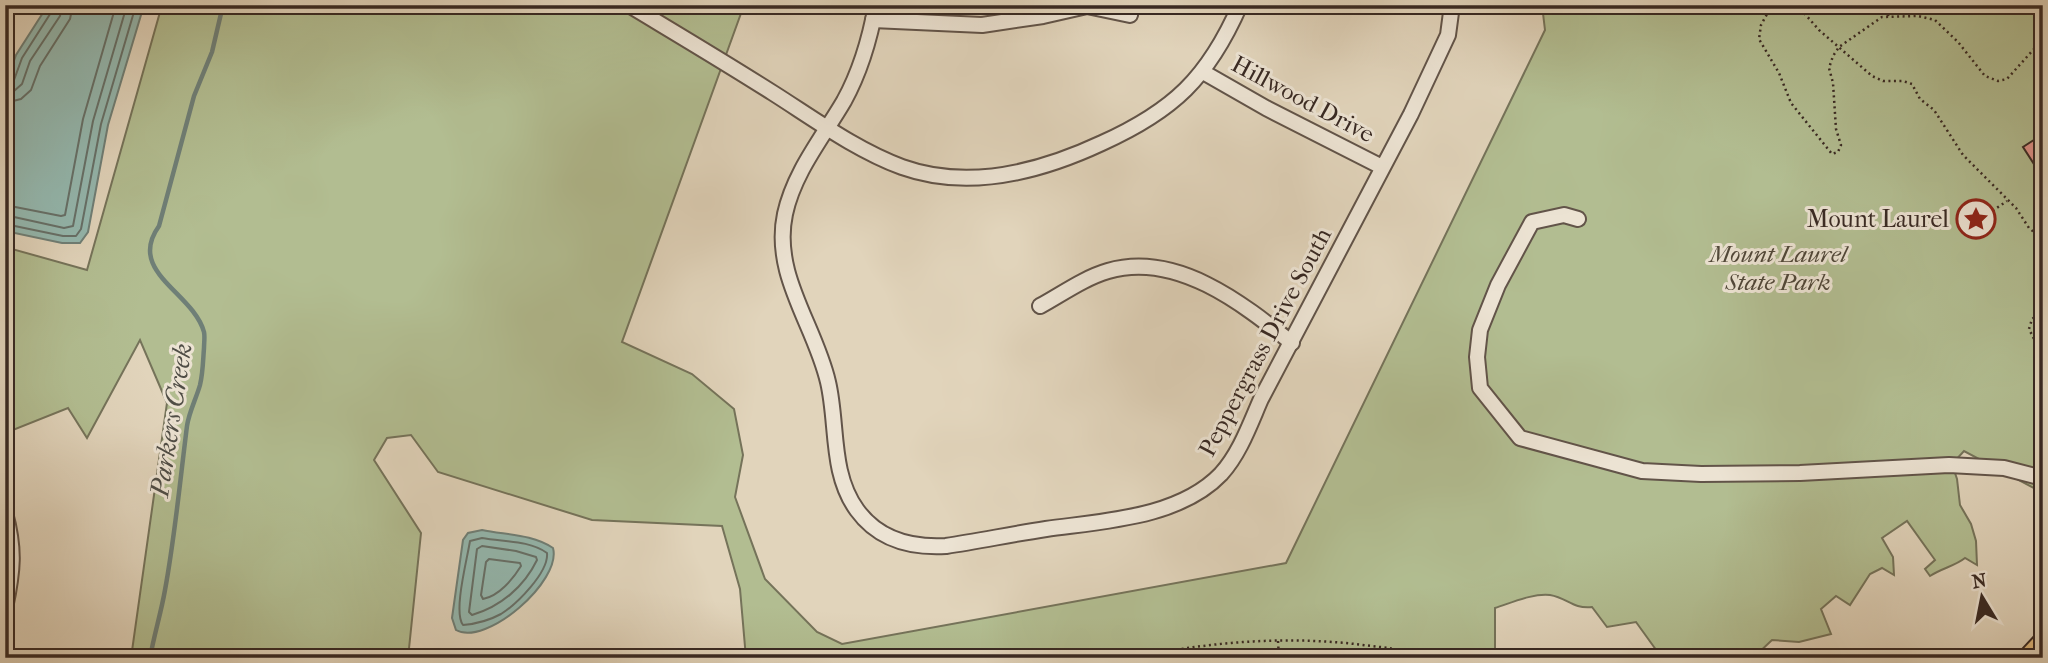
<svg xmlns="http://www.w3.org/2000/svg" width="2048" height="663" font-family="'IM FELL French Canon',serif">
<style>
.green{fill:#b2bd91;stroke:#75735a;stroke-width:2}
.water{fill:#94b8af;stroke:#6f7f77;stroke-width:2}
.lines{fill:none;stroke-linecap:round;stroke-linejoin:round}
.shore{stroke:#667069;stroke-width:2}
.stream{stroke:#6f7f77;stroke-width:4.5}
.building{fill:#e3938c;stroke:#382923;stroke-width:2}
.minor-casing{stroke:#625449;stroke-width:18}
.major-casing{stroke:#382923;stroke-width:23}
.path{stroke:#382923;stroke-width:2.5;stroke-dasharray:2 3.5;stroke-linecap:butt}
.minor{stroke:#ece3d3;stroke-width:14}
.major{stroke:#e0ba7e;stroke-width:19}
.labels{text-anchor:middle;stroke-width:6;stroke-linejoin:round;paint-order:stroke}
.street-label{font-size:24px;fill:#382923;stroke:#ece3d3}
.poi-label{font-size:24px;fill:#382923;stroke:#ece3d3;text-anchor:end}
.park-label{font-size:24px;font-style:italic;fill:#504739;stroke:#ece3d3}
.water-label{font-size:26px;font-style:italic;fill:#4f4d46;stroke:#ece3d3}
</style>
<rect width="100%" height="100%" fill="#e1d4bb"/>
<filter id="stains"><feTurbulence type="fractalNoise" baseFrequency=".00286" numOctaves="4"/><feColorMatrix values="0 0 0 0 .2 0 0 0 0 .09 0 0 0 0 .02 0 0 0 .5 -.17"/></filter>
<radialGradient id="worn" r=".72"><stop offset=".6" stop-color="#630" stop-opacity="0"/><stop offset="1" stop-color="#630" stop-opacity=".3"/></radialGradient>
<!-- green -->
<path class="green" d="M162,5H744L622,342L692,374L734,409L743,455L735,497L765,579L817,632L842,644L1286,563L1545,30L1542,5H2043V493L1964,451L1952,464L1957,479L1960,505L1971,524L1976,541L1977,565L1965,558C1955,566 1942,568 1930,576L1925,569L1935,560L1907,521L1882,538L1893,557L1894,575L1882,568L1870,574L1850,605L1836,596L1821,609L1831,634L1799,642L1772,640L1753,658H1662L1636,622L1607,627L1592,607C1572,609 1568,598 1550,595C1533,593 1511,603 1495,608V658H746L740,589L722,526L592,520L438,472L411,435L387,438L374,460L421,533L408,658H131L167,403L140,340L87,438L68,408L13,430L5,410V247L87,270Z"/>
<!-- water -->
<g class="water">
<path d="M48,5H144L108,125L88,232L80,243H62L5,231V86L16,55Z"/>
<path d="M482,530C506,535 532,534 553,548C562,581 486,647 456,630L452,618L463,540L468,533Z"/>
</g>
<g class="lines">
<!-- shore -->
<g class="shore">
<path d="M5,83L14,80L22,58L52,11L54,5"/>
<path d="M5,92L14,91L22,84L30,61L60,16L62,5"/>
<path d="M5,103L21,99L31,90L40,66L70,19L73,5"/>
<path d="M5,205L61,216L65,215L83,119L116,5"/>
<path d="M5,215L64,228L73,226L93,121L127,5"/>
<path d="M5,224L63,236H76L81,229L101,124L136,5"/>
<path d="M482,538C503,542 529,540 547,553C549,572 517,604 501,614C490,620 475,624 463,625C453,612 467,560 470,541Z"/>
<path d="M482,546L516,551L536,557L537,560C524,587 500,607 472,615L469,612L477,549Z"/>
<path d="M489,559L520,563L521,566C513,579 499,596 483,599L481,595L486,562Z"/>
</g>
<!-- stream -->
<path class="stream" d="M150,658C154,635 161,613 165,590C175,536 180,481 187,426C189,412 196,399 200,385C203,373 203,360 204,348C204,343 205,337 204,332C193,292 126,272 159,226L194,96L212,52L223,5"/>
</g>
<!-- building -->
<path class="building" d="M2043,134V178L2023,147Z"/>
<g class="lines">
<!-- minor casing -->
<g class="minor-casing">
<g id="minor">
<path d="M629,5C677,34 726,63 773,93C814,119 856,150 902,167C969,191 1040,172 1102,143C1173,111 1208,78 1240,5"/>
<path d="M876,5C870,38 860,72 844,101C823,137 794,172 785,214C772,275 815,325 828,382C838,424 830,473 857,510C878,539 911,548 946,546C979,541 1013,534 1046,529C1103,521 1179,518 1221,474C1240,453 1250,424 1261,399L1411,114L1448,35L1452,5"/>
<path d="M873,20L982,25L1043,16L1087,6L1130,15"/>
<path d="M1203,72L1266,108L1382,167"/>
<path d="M1578,219L1564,215L1532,222L1498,285L1480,330L1477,357L1480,388L1520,438L1642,471L1701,474L1800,473L1949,465L2004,468L2043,478"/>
<path d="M1040,306C1062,294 1084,278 1108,271C1176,251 1242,303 1292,343"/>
<path d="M5,513C15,549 13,571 5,608"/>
</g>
</g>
<!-- major casing -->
<g class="major-casing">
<path id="major" d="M2028,658L2043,642"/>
</g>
<!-- path -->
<g class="path">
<path d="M1772,5L1761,25L1759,39L1779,73L1791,103L1832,154L1838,152L1841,145L1836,129L1833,83L1829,68L1833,56L1839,47L1882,17L1918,16L1935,20L1958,42L1985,76L1998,81L2007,79L2043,39"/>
<path d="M1797,5L1819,30L1872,76L1883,81H1903L1912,84L1920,99L1934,110L1963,155L2016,208L2029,228L2035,233L2043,234"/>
<path d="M1882,5L1889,17"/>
<path d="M2022,5L2043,16"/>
<path d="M1979,220L2007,201"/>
<path d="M2043,311L2032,319L2029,329L2034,339L2043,347"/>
<path d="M1278,641L1279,658"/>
<path d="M1133,658C1211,641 1292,635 1371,646C1391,648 1410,651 1429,658"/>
</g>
<!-- minor -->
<use href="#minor" class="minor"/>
<!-- major -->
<use href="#major" class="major"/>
</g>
<!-- icons -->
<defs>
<g id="sight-ring" transform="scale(2.0125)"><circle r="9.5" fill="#ece3d3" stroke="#8f2418" stroke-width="1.5"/><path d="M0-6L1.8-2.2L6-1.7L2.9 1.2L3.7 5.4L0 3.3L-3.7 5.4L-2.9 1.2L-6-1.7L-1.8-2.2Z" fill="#8f2418"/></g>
</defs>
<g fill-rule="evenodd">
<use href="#sight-ring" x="1976" y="219"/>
</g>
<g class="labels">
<!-- street labels -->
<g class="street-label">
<text transform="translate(1303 99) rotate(28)" y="8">Hillwood Drive</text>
<text transform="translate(1265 342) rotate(-62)" y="8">Peppergrass Drive South</text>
</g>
<!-- poi labels -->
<g class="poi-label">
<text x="1949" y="227">Mount Laurel</text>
</g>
<!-- park labels -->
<g class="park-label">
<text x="1778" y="262">Mount Laurel<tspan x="1778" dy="28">State Park</tspan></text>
</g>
<!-- water labels -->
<g class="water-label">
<text transform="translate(171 420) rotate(-81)" y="9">Parkers Creek</text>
</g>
</g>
<!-- margin -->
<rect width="2048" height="663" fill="none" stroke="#e1d4bb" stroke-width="28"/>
<rect x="7" y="7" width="2034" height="649" fill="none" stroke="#382923" stroke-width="3.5"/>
<rect x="14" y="14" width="2020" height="635" fill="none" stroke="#382923" stroke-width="2"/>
<!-- north arrow -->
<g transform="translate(1982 597) rotate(350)" stroke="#ece3d3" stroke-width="5" paint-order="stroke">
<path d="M0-5L12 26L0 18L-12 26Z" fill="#382923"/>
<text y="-10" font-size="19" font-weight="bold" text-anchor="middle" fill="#382923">N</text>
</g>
<rect width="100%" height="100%" filter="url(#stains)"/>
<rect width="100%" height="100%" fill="url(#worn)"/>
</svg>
